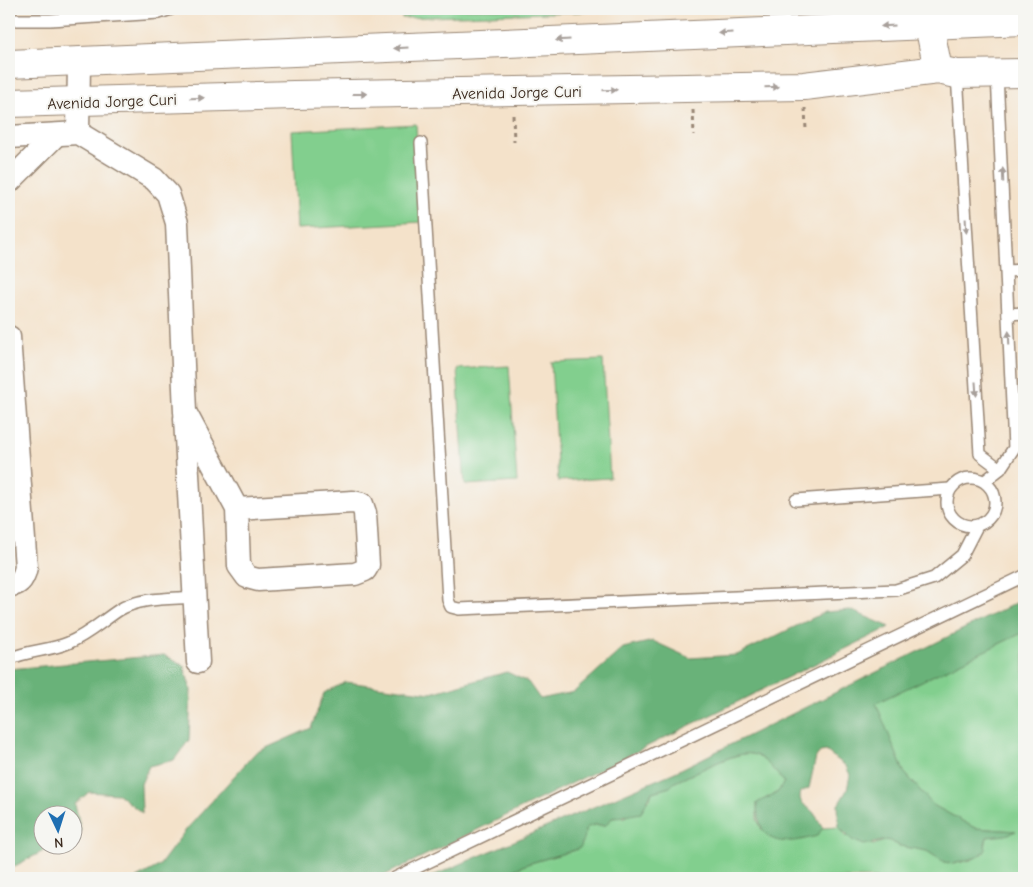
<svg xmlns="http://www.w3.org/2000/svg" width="1033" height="887" font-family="'Comic Neue',sans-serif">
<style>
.green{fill:#82cf8e;stroke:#5e7c56}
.forest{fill:#69b279;stroke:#526e4c}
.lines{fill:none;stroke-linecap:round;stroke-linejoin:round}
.service-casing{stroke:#988674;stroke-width:14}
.minor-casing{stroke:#988674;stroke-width:25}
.tertiary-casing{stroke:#988674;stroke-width:30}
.path{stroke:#988674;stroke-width:3;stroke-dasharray:4 4;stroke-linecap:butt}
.service{stroke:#fff;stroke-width:11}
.minor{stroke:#fff;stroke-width:22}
.tertiary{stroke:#fff;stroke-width:28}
.oneway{fill:#a79f9a}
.labels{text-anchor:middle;stroke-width:4;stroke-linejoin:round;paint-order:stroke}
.street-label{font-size:16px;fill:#3b2a1e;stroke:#f6f6f2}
</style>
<rect width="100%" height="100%" fill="#f6f6f2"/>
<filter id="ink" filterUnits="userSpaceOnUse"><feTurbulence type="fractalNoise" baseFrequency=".02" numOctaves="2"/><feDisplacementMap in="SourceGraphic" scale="10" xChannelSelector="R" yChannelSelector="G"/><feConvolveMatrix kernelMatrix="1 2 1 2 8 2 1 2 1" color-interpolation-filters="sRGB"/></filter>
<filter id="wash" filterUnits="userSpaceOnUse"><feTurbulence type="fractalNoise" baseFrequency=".0096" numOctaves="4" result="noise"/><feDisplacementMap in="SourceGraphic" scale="20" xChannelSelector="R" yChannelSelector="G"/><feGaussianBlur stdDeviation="1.12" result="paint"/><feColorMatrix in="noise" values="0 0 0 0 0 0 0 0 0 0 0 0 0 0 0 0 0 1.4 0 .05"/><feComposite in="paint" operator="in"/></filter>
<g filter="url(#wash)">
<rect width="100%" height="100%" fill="#f4e2ca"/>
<!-- green -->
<g class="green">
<path d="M402,9H661L402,18Z"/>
<path d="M416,124L422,222L297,229L292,131Z"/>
<path d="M603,360L610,478L558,481L551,362Z"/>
<path d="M509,366L517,482L465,485L457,369Z"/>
<path d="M1024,632V878H496L527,864L575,850L581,847L586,828L593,825H606L612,818L626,817L650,799L652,792L670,787L675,782C692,775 736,750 752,754C764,756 776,773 784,782L778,792L757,803V819L762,830C785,844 790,842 816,836L823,828L839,827L846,836L873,845L888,840L900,846L927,851L944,862L953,864L971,860L984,853L987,837L1015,831L975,828L933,805L904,772L875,703Z"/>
</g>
<!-- forest -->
<g class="forest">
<path d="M1024,599V632L876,703L904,772L933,805L975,828L1016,831L1006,835L987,837L985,844L986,850L978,857L953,864L944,862L927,851L900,846L888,840L864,845L852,840L839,827L838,805L847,790L850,775L846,766L826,751L820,752L816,757L809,788L801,792C797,804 807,805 813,812C817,817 820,823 823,828L817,836C781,846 758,846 757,803L778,792L784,782C776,773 764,756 752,754C736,750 692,775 675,782L670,787L652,792L641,813L612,818L606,825H593L586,828L581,847L575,850L527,864L496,878H428L675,772Z"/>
<path d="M850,610L890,627L379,878H136L159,866L185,831L255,753L311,728L324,693L346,682L431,693L507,672L528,682L540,699L574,692L623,648L653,641L690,658L737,655L825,612Z"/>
<path d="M164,655L184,666L191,690L189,740L174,760L149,766L141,784L142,813L118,794L89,792L75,804L81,831L73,835L72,814H42V844L55,845L13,867H9V669Z"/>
</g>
</g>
<g filter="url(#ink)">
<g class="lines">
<!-- service casing -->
<g class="service-casing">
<g id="service">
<path d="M9,20H50L159,13L171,9"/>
<path d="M957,74L980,454L1000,469"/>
<path d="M421,143L448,600L451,607L459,609L896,590L934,578L962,555L977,526"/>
<path d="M1007,271L1024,270"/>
<path d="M1008,314L1024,313"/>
<circle cx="971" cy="502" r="24"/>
<path d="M985,481L1000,469L1014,448L997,74"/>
<path d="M796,500L950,489"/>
<path d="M9,659C28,650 49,651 68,643C88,635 102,621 119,610C140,597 171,599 195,597"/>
<path d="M395,878L1024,576"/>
</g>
</g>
<!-- minor casing -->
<g class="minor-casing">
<g id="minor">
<path d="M78,133L79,62"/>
<path d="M9,137L78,133L154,179L168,194L177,223L185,412L237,509L239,566L247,577L258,580L355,574L365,570L368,565L365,513L362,504L353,502L237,509"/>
<path d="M9,182L56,135"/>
<path d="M9,337L26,567C24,577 20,585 9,585"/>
<path d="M185,418L198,662"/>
</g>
</g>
<!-- tertiary casing -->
<g class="tertiary-casing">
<g id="tertiary">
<path d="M929,24L938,70"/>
<path d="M9,64L1024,21"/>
<path d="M9,103L294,95L804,86L938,70L957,74L1024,73"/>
</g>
</g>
<!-- path -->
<g class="path">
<path d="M805,108L806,130"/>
<path d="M693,110L694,135"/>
<path d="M513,115L514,142"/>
</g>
<!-- service -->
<use href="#service" class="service"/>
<!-- minor -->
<use href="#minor" class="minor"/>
<!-- tertiary -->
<use href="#tertiary" class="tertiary"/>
</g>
<!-- one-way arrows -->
<defs><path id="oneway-solid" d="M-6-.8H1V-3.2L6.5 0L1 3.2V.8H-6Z" transform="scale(1.25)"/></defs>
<g class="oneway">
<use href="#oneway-solid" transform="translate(888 26) rotate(177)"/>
<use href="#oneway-solid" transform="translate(726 33) rotate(177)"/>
<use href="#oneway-solid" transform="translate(563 40) rotate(177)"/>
<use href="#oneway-solid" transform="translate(401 48) rotate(177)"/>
<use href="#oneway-solid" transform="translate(772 87) rotate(-1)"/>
<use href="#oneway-solid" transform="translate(610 90) rotate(-1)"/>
<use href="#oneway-solid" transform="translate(360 94)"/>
<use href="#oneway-solid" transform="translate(197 98) rotate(-2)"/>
<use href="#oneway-solid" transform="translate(1003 175) rotate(-92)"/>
<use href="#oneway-solid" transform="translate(966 226) rotate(87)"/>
<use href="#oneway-solid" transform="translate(1009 338) rotate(-92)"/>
<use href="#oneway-solid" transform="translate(976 389) rotate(86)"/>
</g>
</g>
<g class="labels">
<!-- street labels -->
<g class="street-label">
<text transform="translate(517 92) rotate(-1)" y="6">Avenida Jorge Curi</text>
<text transform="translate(112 101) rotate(-2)" y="6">Avenida Jorge Curi</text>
</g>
</g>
<!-- margin -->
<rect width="1033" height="887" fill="none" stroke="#f6f6f2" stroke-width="30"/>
<!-- north arrow -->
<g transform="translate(58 830) rotate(176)"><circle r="24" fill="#f6f6f2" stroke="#aba49d"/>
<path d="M0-4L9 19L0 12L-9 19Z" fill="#1f6fb2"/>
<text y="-8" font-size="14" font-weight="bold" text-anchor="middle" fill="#3b2a1e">N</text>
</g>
</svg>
